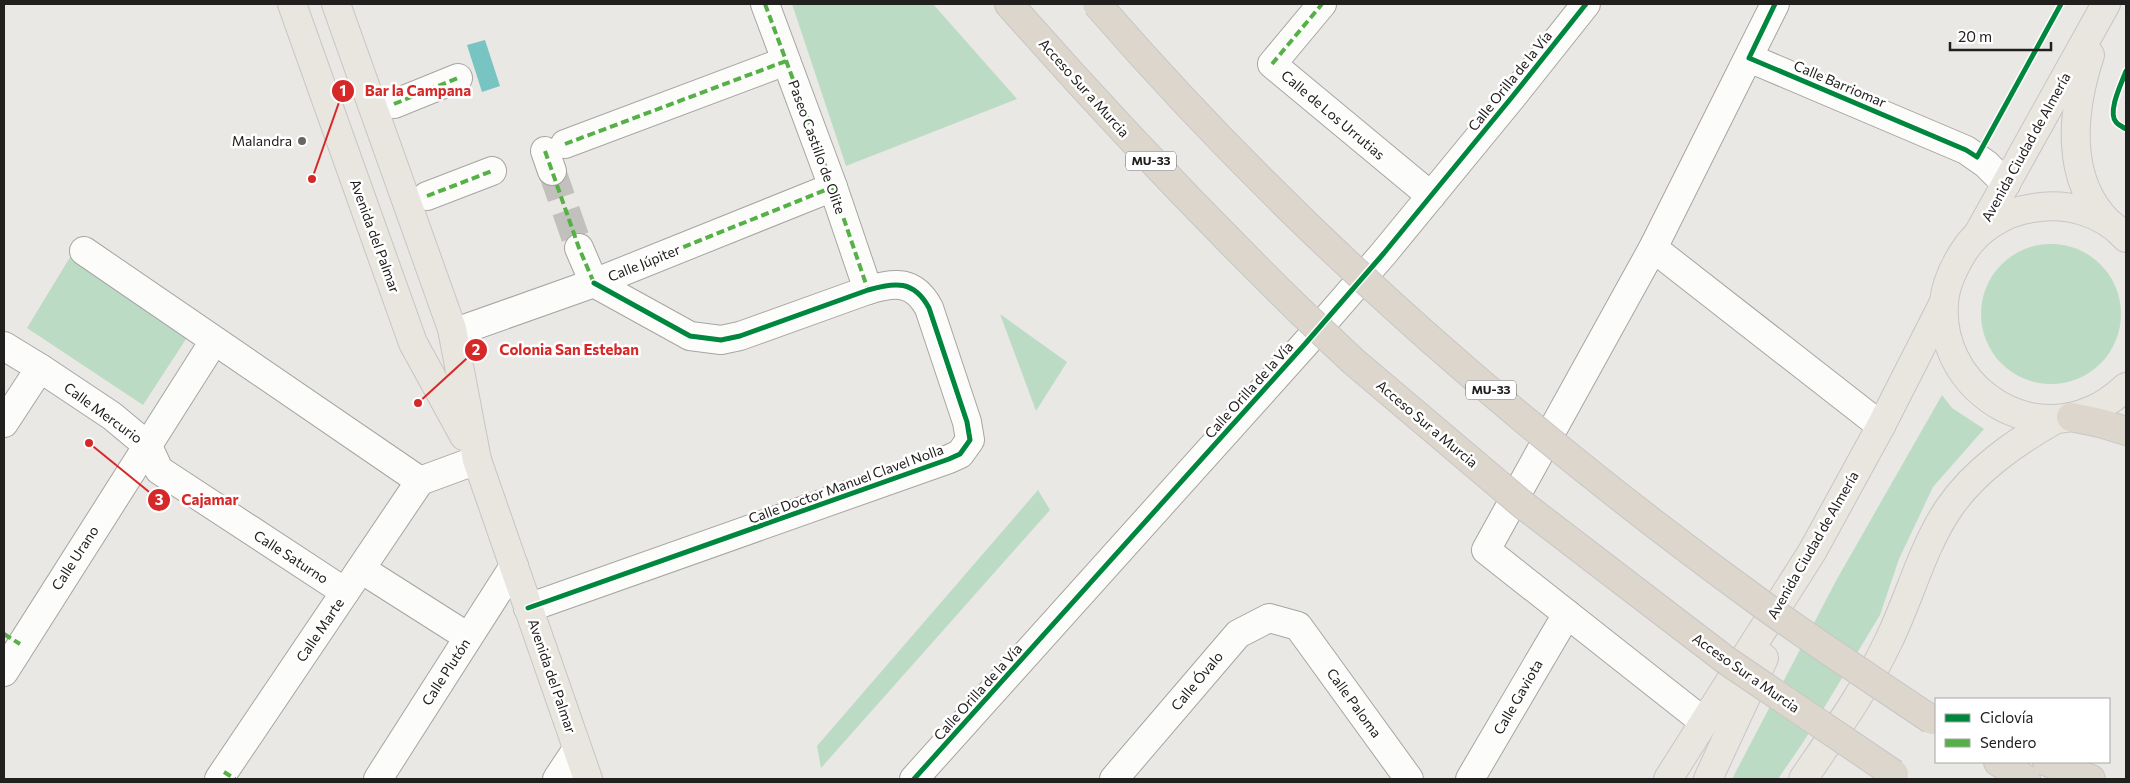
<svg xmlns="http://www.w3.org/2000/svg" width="2130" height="783" font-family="Commissioner,sans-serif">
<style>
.green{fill:#bcdbc5}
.water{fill:#77c4c3}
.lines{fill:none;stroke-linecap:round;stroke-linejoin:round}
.minor-tunnel{stroke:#c2c0bd;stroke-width:28;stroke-dasharray:28 14;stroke-linecap:butt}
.minor-casing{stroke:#a7a5a3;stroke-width:30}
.major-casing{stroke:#c7c6c4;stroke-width:30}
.highway-casing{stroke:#c7c6c4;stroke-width:30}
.minor{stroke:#fcfcfb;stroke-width:28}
.major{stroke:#e9e5df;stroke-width:28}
.highway{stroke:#ddd6cc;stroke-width:28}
.highway-bridge-casing{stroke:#c7c6c4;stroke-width:30;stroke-linecap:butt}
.highway-bridge{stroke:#ddd6cc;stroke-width:28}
.quiet{stroke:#55b145;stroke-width:4;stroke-dasharray:8 4;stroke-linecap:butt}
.cycleway-casing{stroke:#fff;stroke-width:8}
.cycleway{stroke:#00873e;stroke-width:5}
.poi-dot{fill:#686664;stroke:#fff;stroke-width:2}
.labels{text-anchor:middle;stroke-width:5;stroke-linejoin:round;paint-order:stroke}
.shield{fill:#fff;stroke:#646362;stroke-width:1}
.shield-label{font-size:12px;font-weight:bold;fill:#22201e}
.street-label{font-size:14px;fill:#22201e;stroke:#fff}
.poi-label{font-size:14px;fill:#22201e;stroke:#fff;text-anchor:end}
.leader{fill:none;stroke:#d62828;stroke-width:2}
.callout-dot{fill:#d62828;stroke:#fff;stroke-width:2}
.mark-label{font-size:15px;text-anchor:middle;font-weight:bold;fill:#fff}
.callout-label{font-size:15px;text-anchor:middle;font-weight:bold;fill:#d62828;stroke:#fff;stroke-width:5;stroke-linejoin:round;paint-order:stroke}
</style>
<rect width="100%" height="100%" fill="#eae8e5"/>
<!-- green -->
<g class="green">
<path d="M792,4H933L1017,99L846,166Z"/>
<circle cx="2051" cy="314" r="70"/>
<path d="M72,254L188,336L143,405L27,328Z"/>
<path d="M1000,314L1067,362L1036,411Z"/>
<path d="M1942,395L1952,408L1984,429L1933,487L1899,559L1880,615L1804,741L1778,779H1732L1837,579Z"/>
<path d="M1038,490L1050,510L821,768L817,746Z"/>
</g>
<!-- water -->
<path class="water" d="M485,40L500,86L482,92L467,45Z"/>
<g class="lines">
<!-- minor-tunnel -->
<path class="minor-tunnel" d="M552,171L579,248"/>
<!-- minor casing -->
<g class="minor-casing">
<g id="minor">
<path d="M765,4L833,187L868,290"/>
<path d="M1322,4L1272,64L1431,196"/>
<path d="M1749,58L1966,150L1986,164L2006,184"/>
<path d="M394,104L458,78"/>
<path d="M565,144L786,61"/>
<path d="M545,151L552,171"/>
<path d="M427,196L492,171"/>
<path d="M579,248L594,283"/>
<path d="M1653,248L1881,426"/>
<path d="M84,251L420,481"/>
<path d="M453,333L594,283L833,187"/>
<path d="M4,346L40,368L112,416L148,446L159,470L345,592"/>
<path d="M4,423L40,368"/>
<path d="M420,481L477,460"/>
<path d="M361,569L468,637"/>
<path d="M528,608L949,459L960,454L970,440L967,422L929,308C914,280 895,282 868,290L740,336L721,340L690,336L594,283"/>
<path d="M4,672L214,341"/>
<path d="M1704,722L1486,550L1653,248L1775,4"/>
<path d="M219,779L420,481"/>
<path d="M378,779L514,566"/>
<path d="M557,779L577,749"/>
<path d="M914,779L1305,344L1384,253L1512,97L1586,4"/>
<path d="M1114,779L1238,634L1269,618L1298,626L1409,779"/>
<path d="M1470,779L1567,614"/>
</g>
</g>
<!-- major casing -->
<g class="major-casing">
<g id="major">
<path d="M292,4L413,343L464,436"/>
<path d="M336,4L452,329L477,460L588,779"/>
<path d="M2090,55C2072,110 2064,179 2109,223"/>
<path d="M1979,232L2106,4"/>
<path d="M2126,238C2103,212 2066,202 2033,208C2004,212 1977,229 1962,254C1953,269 1945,286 1944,303C1938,381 2019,443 2092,410C2105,405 2116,396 2126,387"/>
<path d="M1668,779L1812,552L1881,426L1944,302"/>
<path d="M1708,779L1764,658"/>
<path d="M1803,779C1833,735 1866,689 1889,640C1910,597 1922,548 1949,508C1975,470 2016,442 2056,419"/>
</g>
</g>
<!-- highway casing -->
<g class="highway-casing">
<g id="highway">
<path d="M1009,4C1102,110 1199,212 1300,311"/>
<path d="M2071,417L2100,423L2126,431"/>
<path d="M1998,762L2026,779"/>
<path d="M2047,762L2091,779"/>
</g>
</g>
<!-- minor -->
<use href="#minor" class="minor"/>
<!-- major -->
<use href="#major" class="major"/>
<!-- highway -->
<use href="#highway" class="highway"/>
<!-- highway-bridge casing -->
<g class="highway-bridge-casing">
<g id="highway-bridge">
<path d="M1097,4C1291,228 1523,431 1763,605C1818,645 1876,682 1932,720"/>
<path d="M1300,311L1353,361L1522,504L1727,661L1894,774"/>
</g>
</g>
<!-- highway-bridge -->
<use href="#highway-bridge" class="highway-bridge"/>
<!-- quiet -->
<g class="quiet">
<path d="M765,4L833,187L868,290"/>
<path d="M1272,64L1322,4"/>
<path d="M394,104L458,78"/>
<path d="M565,144L786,61"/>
<path d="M545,151L579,248L594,283"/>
<path d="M427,196L492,171"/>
<path d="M661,256L833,187"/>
<path d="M4,634L20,644"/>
<path d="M224,772L235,779"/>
</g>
<!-- cycleway casing -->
<g class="cycleway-casing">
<g id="cycleway">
<path d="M1775,4L1749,58L1966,150L1977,157L2061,4"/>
<path d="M2126,71C2122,82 2107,112 2116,122C2118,125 2123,127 2126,129"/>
<path d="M528,608L949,459L960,454L970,440L967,422L929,308C914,280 895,282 868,290L740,336L721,340L690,336L594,283"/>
<path d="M914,779L1305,344L1384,253L1512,97L1586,4"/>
</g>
</g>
<!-- cycleway -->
<use href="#cycleway" class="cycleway"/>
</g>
<!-- markers -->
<circle class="poi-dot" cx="302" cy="141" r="5"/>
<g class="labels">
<!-- shield labels -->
<g class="shield">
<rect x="1126" y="151.5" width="50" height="19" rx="4"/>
<rect x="1466" y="380.5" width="50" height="19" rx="4"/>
</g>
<g class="shield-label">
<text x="1151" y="165">MU-33</text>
<text x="1491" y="394">MU-33</text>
</g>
<!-- street labels -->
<g class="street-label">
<text transform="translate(1510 81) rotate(-51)" y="5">Calle Orilla de la Vía</text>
<text transform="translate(1840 84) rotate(23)" y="5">Calle Barriomar</text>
<text transform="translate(1084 88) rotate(48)" y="5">Acceso Sur a Murcia</text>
<text transform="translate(1333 115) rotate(40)" y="5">Calle de Los Urrutias</text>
<text transform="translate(817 147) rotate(70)" y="5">Paseo Castillo de Olite</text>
<text transform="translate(2026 147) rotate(-61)" y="5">Avenida Ciudad de Almería</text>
<text transform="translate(375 236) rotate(70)" y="5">Avenida del Palmar</text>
<text transform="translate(644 263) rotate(-22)" y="5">Calle Júpiter</text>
<text transform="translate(1249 390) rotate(-48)" y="5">Calle Orilla de la Vía</text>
<text transform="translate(103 413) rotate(36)" y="5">Calle Mercurio</text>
<text transform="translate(1427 424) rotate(40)" y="5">Acceso Sur a Murcia</text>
<text transform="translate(846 484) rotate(-20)" y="5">Calle Doctor Manuel Clavel Nolla</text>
<text transform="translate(1813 545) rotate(-60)" y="5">Avenida Ciudad de Almería</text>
<text transform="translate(291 557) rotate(33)" y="5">Calle Saturno</text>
<text transform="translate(75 558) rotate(-57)" y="5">Calle Urano</text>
<text transform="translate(320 630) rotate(-56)" y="5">Calle Marte</text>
<text transform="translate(446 672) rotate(-57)" y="5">Calle Plutón</text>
<text transform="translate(1746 673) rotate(35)" y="5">Acceso Sur a Murcia</text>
<text transform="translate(552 676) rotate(71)" y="5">Avenida del Palmar</text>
<text transform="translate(1197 681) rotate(-50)" y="5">Calle Óvalo</text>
<text transform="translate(978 692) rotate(-48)" y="5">Calle Orilla de la Vía</text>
<text transform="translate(1518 697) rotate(-60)" y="5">Calle Gaviota</text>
<text transform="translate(1354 703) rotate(54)" y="5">Calle Paloma</text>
</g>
<!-- poi labels -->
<g class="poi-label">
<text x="292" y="146">Malandra</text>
</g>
</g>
<!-- callouts -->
<path class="leader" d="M312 179L343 91M418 403L476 350M89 443L159 500"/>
<g class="callout-dot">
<circle cx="312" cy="179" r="5"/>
<circle cx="418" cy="403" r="5"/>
<circle cx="89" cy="443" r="5"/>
<circle cx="343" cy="91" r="12"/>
<circle cx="476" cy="350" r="12"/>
<circle cx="159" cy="500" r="12"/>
</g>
<g class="mark-label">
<text x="343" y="96">1</text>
<text x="476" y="355">2</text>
<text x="159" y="505">3</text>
</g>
<g class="callout-label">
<text x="418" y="96">Bar la Campana</text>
<text x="569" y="355">Colonia San Esteban</text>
<text x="210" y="505">Cajamar</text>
</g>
<!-- border -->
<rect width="2130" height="783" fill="none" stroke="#22201e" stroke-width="10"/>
<!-- legend -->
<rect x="1935" y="698" width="175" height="65" fill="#ffffff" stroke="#a7a6a5"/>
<rect x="1945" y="714" width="25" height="8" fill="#00873e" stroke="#a7a6a5"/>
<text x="1980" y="723" font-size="15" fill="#22201e">Ciclovía</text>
<rect x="1945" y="739" width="25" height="8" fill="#55b145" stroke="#a7a6a5"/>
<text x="1980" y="748" font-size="15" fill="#22201e">Sendero</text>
<!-- scale -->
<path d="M1950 42v8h101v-8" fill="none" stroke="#22201e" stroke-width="2.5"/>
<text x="1958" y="42" font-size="15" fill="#22201e" stroke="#ffffff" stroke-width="4" paint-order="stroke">20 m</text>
</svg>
